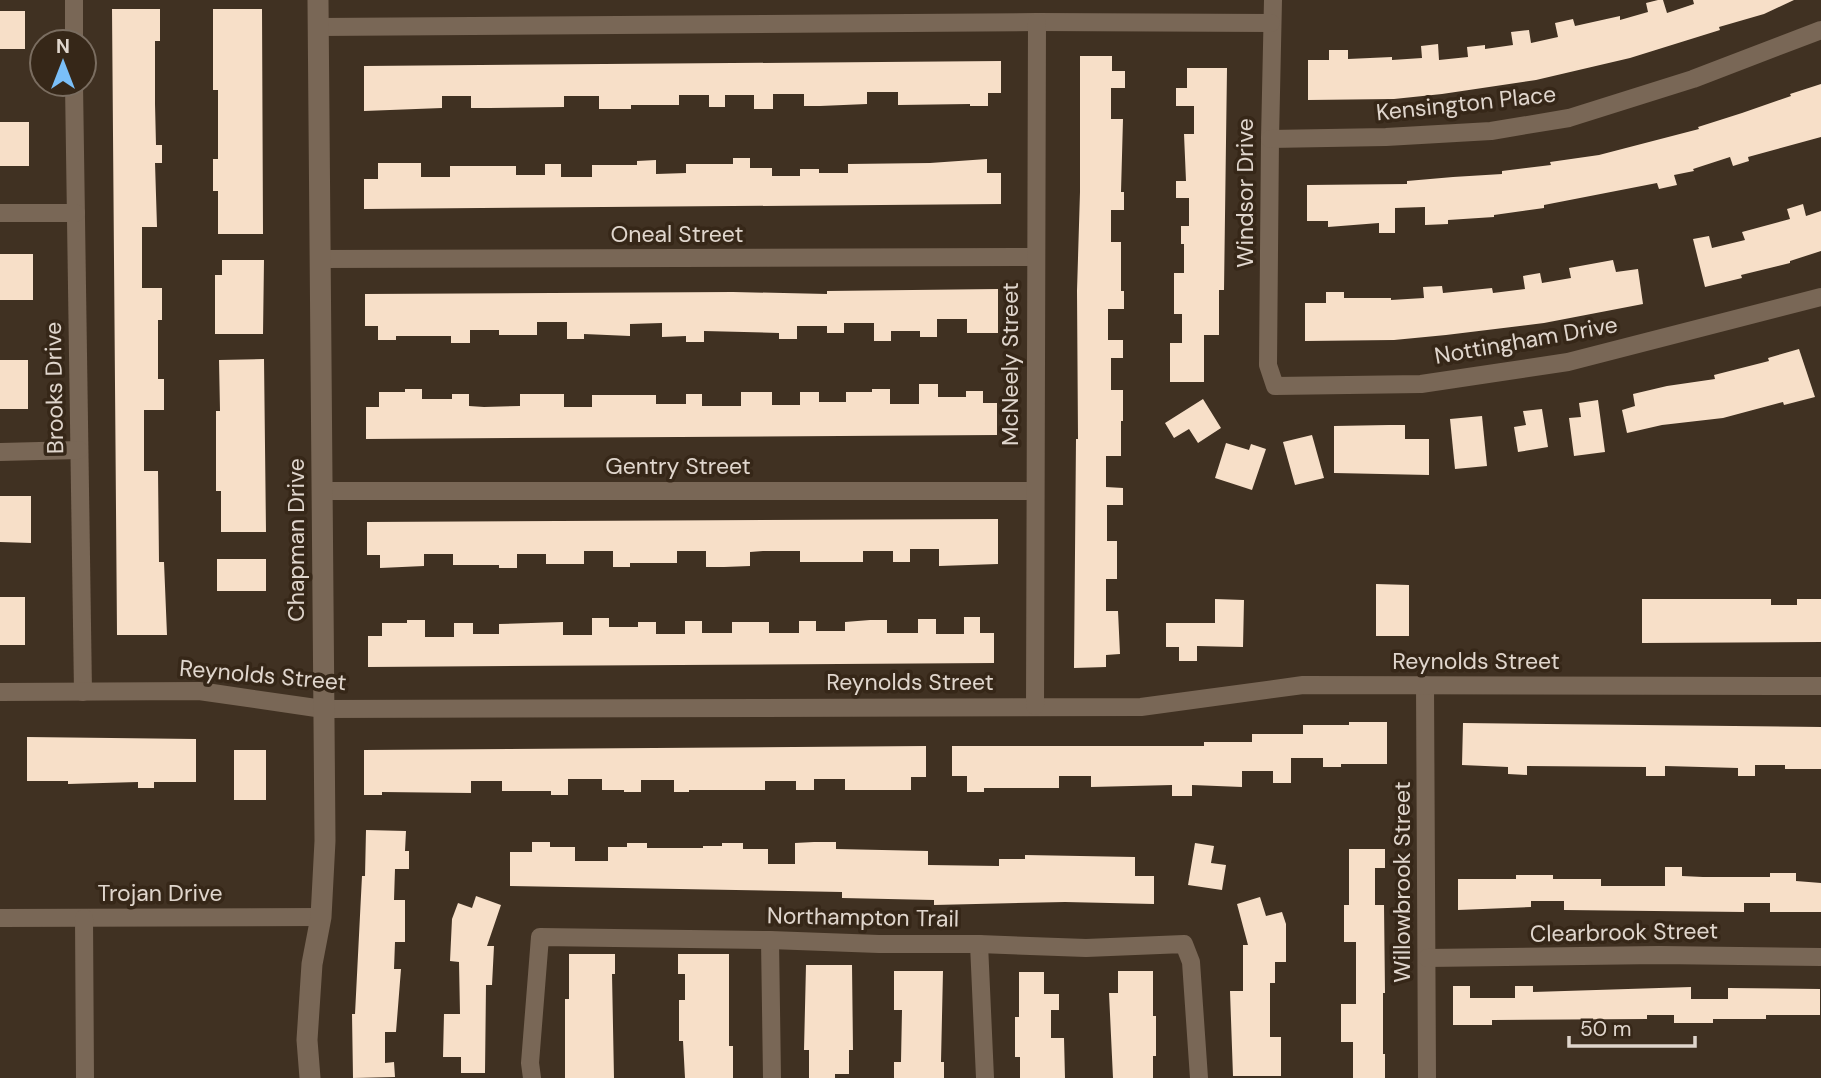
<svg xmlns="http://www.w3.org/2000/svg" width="1821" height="1078" font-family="'DM Sans',sans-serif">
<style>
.building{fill:#f7dfc8}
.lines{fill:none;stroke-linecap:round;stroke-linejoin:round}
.minor{stroke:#796756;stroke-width:18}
.tertiary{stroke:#796756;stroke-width:21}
.labels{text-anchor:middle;stroke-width:7;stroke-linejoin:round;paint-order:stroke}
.street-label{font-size:23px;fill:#e0d6cd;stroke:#362718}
</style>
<rect width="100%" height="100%" fill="#403122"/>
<!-- building -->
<g class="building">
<path d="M1658,0H1663L1667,13L1694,4L1693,0H1794L1764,14L1719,27L1720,30L1630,58L1536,80L1442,94L1394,99L1308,100V60H1329V50H1348V59L1392,57V60L1422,58L1421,46L1438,44L1439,60L1468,57L1467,47L1485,45V49L1513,45L1511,32L1529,30L1531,43L1558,37L1555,23L1573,19L1575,26L1620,16V20L1648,12L1646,3Z"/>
<path d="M112,9H160V41H155V104L156,145H162V163H155L157,227H142V288H162V320H158V379H164V410H144V471H158L159,562H164L167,635H117Z"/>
<path d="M213,9H262L263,234H218V191H213V159H218V90H213Z"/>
<rect x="0" y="11" width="25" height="38"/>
<path d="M1080,56H1112V71H1125V88H1111V119H1123L1121,192H1124V210H1111V242H1121V291H1124V309H1108V340H1123V358H1111V390H1123V421H1121V456H1106V487L1123,488V505H1107V541H1117V579H1106V611H1118L1120,654L1106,655V667L1074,668L1076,439H1078L1077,291L1080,192Z"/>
<path d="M1001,61V93H988V106H970V104L898,105V92H867V104L820,106H804V94H773V109H754V95H725V107H709V95H679V105H631V109H599V96H564V107L489,108H471V96H442V108L364,111V66Z"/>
<path d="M1187,68H1227L1224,290H1219V335H1204V382H1170V343H1182V314H1174V273H1184V244H1181V226H1189V198H1176V181H1186L1184,134H1194V106H1176V88H1187Z"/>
<path d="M1821,84V137L1748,157L1749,161L1733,166L1730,157L1693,169L1694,171L1674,175L1677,185L1659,189L1657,183L1544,205V208L1494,215V217L1448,220V224L1425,225V207L1395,208V233H1379V223L1328,227V221H1307V185L1407,184V181L1453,177L1502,174V171L1551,165L1550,162L1599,155L1699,129L1698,127L1742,113L1791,96L1790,94Z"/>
<rect x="0" y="122" width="29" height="44"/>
<path d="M733,158H750V168H772V176H800V169H819V173H848V164L930,163L987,159V173H1001V204L364,209V179H378V163H421V177H450V166H516V175H545V164H561V177H592V165H637V161L656,160V174L686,173V164H733Z"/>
<path d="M1803,204L1806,216L1821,211V251L1790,261V263L1741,275L1742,278L1705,287L1693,239L1709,236L1712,248L1745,240L1742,232L1790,219L1787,209Z"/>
<rect x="0" y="254" width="33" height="46"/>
<path d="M222,260H264L263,334H215V275H222Z"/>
<path d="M1613,260L1616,272L1638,269L1643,304L1544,323L1446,335L1394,340L1305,341V303H1326V292H1344V298H1391V300L1424,298L1423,287L1442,286L1443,293L1492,288L1493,293L1525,289L1523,276L1540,273L1542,283L1571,278L1569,268Z"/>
<path d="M998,289V333H967V319H937V337H920V331H891V341H874V323H844V333H827V326H797V339H779V333L704,331V342H686V336L662,337V323L630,324V336L584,334V339H567V322H537V335H499V330H470V343H451V336H396V340H378V326H365V294L733,292L827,294V291Z"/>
<path d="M1799,349L1815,397L1784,405L1783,402L1723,418L1662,425L1627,433L1622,410L1635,406L1633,394L1667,386L1715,379L1714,375L1769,361L1768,358Z"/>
<path d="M264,359L266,532H221V491H216V411H220L219,360Z"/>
<rect x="0" y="360" width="28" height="49"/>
<path d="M919,384H938V397H966V391H983V403H997V435L366,439V407H379V392H405V389H422V399H452V394H469V406L484,407L520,406V394H564V407H592V395H656V404H686V394H702V406H741V392H772V405H800V392H819V402H846V392H872V389H890V404H919Z"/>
<path d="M1203,399L1221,428L1198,443L1189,429L1174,438L1165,423Z"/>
<path d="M1598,400L1605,452L1574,456L1569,418L1581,417L1579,403Z"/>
<path d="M1542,409L1548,447L1518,452L1514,427L1526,425L1523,411Z"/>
<path d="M1482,416L1487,466L1455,469L1450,419Z"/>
<path d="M1389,425H1405V439H1429V475L1334,473V426Z"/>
<path d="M1312,435L1324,478L1295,485L1283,442Z"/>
<path d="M1226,443L1249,450L1251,444L1266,449L1252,490L1215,478Z"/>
<path d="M0,496H31V543L0,542Z"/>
<path d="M998,519V564L939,566V549H910V562H893V551H863V562H800V551H763L750,552V566L724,567H706V551H677V563H630V567H613V551H584V564H546V554H517V568H499V565H453V554H424V566L380,568V555H367V522Z"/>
<rect x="217" y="559" width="49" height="32"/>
<path d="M1376,584L1409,585V636H1376Z"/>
<rect x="0" y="597" width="25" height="48"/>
<path d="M1215,599L1244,600L1243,647L1197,646V661H1179V647H1166V623H1215Z"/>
<path d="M1642,599H1771V605H1797V599H1821V642L1642,643Z"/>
<path d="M964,617H980V633H994V663L368,667V636H382V623H407V620H425V637H454V623H473V634H499V624L563,622V635H592V618H609V627H638V622H656V634H685V621H702V633H732V622H769V633H799V621H816V631H845V622L870,620H887V633H918V619H936V634H964Z"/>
<path d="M1349,722H1387V764H1341V767H1323V758H1291V783H1273V771H1242V787L1192,785V796H1172V785L1091,787V776H1059V788H984V792H967V776H952V746H1204V742H1252V734H1303V725H1349Z"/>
<path d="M1463,723L1821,727V769H1785V765H1755V776H1738V768L1665,766V776H1646V767L1527,766V775L1508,774V767L1462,765Z"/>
<path d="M27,737L196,739V782H154V788H138V782L68,784V781H27Z"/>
<path d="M926,746V777H911V790H845V779H814V790H796V781H765V790H689V792H674V780H641V792H624V790H602V779H568V795H551V791H502V781H471V793L382,792V795H364V750Z"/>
<rect x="234" y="750" width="32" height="50"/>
<path d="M366,830L406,831L405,851H409V869H395L394,900H405V942H395L394,969H401L396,1032H385V1063L394,1062L395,1077L353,1078L352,1014H355L362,876H365Z"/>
<path d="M532,842H550V847H575V861H608V847H627V843H647V848H703V846H722V843H743V849H768V864H795V843L814,842H836V849L928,851V865L999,866V859H1025V855L1135,857V876H1154V904L1065,902L934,905V900L842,898V892L510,886V852H532Z"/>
<path d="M1195,843L1214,846L1211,863L1226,865L1222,890L1188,885Z"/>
<path d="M1349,849H1385V868H1375V905H1384L1385,993H1383V1054H1385V1078H1353V1042H1341V1004H1356V942H1344V905H1349Z"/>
<path d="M1665,867H1682V876L1703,877H1770V873H1796V881L1821,883V912H1770V903H1744V912L1564,910V901H1531V907L1458,910V879H1516V875H1553V879H1601V886H1665Z"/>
<path d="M476,896L501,905L487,946H494L492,985H486L485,1073H461V1057H443L444,1014H460L459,962L450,961L452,919L458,903L472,908Z"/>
<path d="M1260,897L1266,916L1282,912L1286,924V962H1275V983H1270V1037H1281V1076H1233L1230,991H1243V945H1248L1237,904Z"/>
<path d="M569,954H615V974H612L614,1078H565V999H569Z"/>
<path d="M678,954H729V1046H733V1078H685L683,1041H679V1000H685V974H678Z"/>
<path d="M806,965H852L853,1050H849V1074H835V1078H809V1050H804Z"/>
<path d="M894,971H943L941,1062H944V1078H894V1062H901L902,1010H894Z"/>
<path d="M1118,971H1153V1016H1156V1056H1153V1078H1113L1109,993H1118Z"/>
<path d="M1019,972H1044V994H1059V1010H1051V1038H1064L1065,1078H1020V1057H1015V1017H1019Z"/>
<path d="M1453,986H1470V998H1515V986H1533V992L1691,987V999H1728V988L1820,989V1015H1766V1019H1713V1023H1674V1015H1647V1019L1492,1020V1025H1453Z"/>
</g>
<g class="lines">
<!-- minor -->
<g class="minor">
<path d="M74,0V42"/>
<path d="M1273,0L1270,139L1268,365L1275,386L1421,384L1568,362L1821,297"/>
<path d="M319,27L1037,22L1271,23"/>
<path d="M74,84L83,692"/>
<path d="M1270,139L1386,137L1491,131L1569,118L1693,79L1821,30"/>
<path d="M0,213H76"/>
<path d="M320,259L1034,257"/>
<path d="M0,452L79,450"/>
<path d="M322,491H1034"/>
<path d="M1425,685L1427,1078"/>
<path d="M0,692L199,691L323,709L1141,707L1303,685L1821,686"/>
<path d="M1035,706L1037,22"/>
<path d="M0,918L321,917"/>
<path d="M84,918L85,1078"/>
<path d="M770,940L772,1078"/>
<path d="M979,944L985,1078"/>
<path d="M1427,958L1659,955L1821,957"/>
<path d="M532,1078L530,1063L540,937L770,940L879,944H979L1086,948L1184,944L1191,962L1199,1078"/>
</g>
<!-- tertiary -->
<path class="tertiary" d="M310,1078L307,1040L312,964L321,917L325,841L318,0"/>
</g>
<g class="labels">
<!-- street labels -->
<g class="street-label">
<text transform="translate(1466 103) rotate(-6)" y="8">Kensington Place</text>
<text transform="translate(1245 193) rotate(-90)" y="8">Windsor Drive</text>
<text x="677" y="242">Oneal Street</text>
<text transform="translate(1526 340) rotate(-10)" y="8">Nottingham Drive</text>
<text transform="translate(1010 364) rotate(-90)" y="8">McNeely Street</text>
<text transform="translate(54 388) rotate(-91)" y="8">Brooks Drive</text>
<text x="678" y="474">Gentry Street</text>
<text transform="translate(296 540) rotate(-90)" y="8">Chapman Drive</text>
<text x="1476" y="669">Reynolds Street</text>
<text transform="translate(263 675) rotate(5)" y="8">Reynolds Street</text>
<text x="910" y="690">Reynolds Street</text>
<text transform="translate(1402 882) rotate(-90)" y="8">Willowbrook Street</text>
<text x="160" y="901">Trojan Drive</text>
<text transform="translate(863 917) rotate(1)" y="8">Northampton Trail</text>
<text transform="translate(1624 932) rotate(-1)" y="8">Clearbrook Street</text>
</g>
</g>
<!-- north arrow -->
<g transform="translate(63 63)"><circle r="33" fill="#362718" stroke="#7a6d60" stroke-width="2"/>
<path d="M0-5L12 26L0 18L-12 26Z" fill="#7abff8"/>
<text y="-10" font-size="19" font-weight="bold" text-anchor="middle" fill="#e0d6cd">N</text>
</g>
<!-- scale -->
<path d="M1569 1036v10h126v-10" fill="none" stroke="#e0d6cd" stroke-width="3.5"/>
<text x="1580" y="1036" font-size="21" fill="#e0d6cd" stroke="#362718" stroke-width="5" paint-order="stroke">50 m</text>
</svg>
